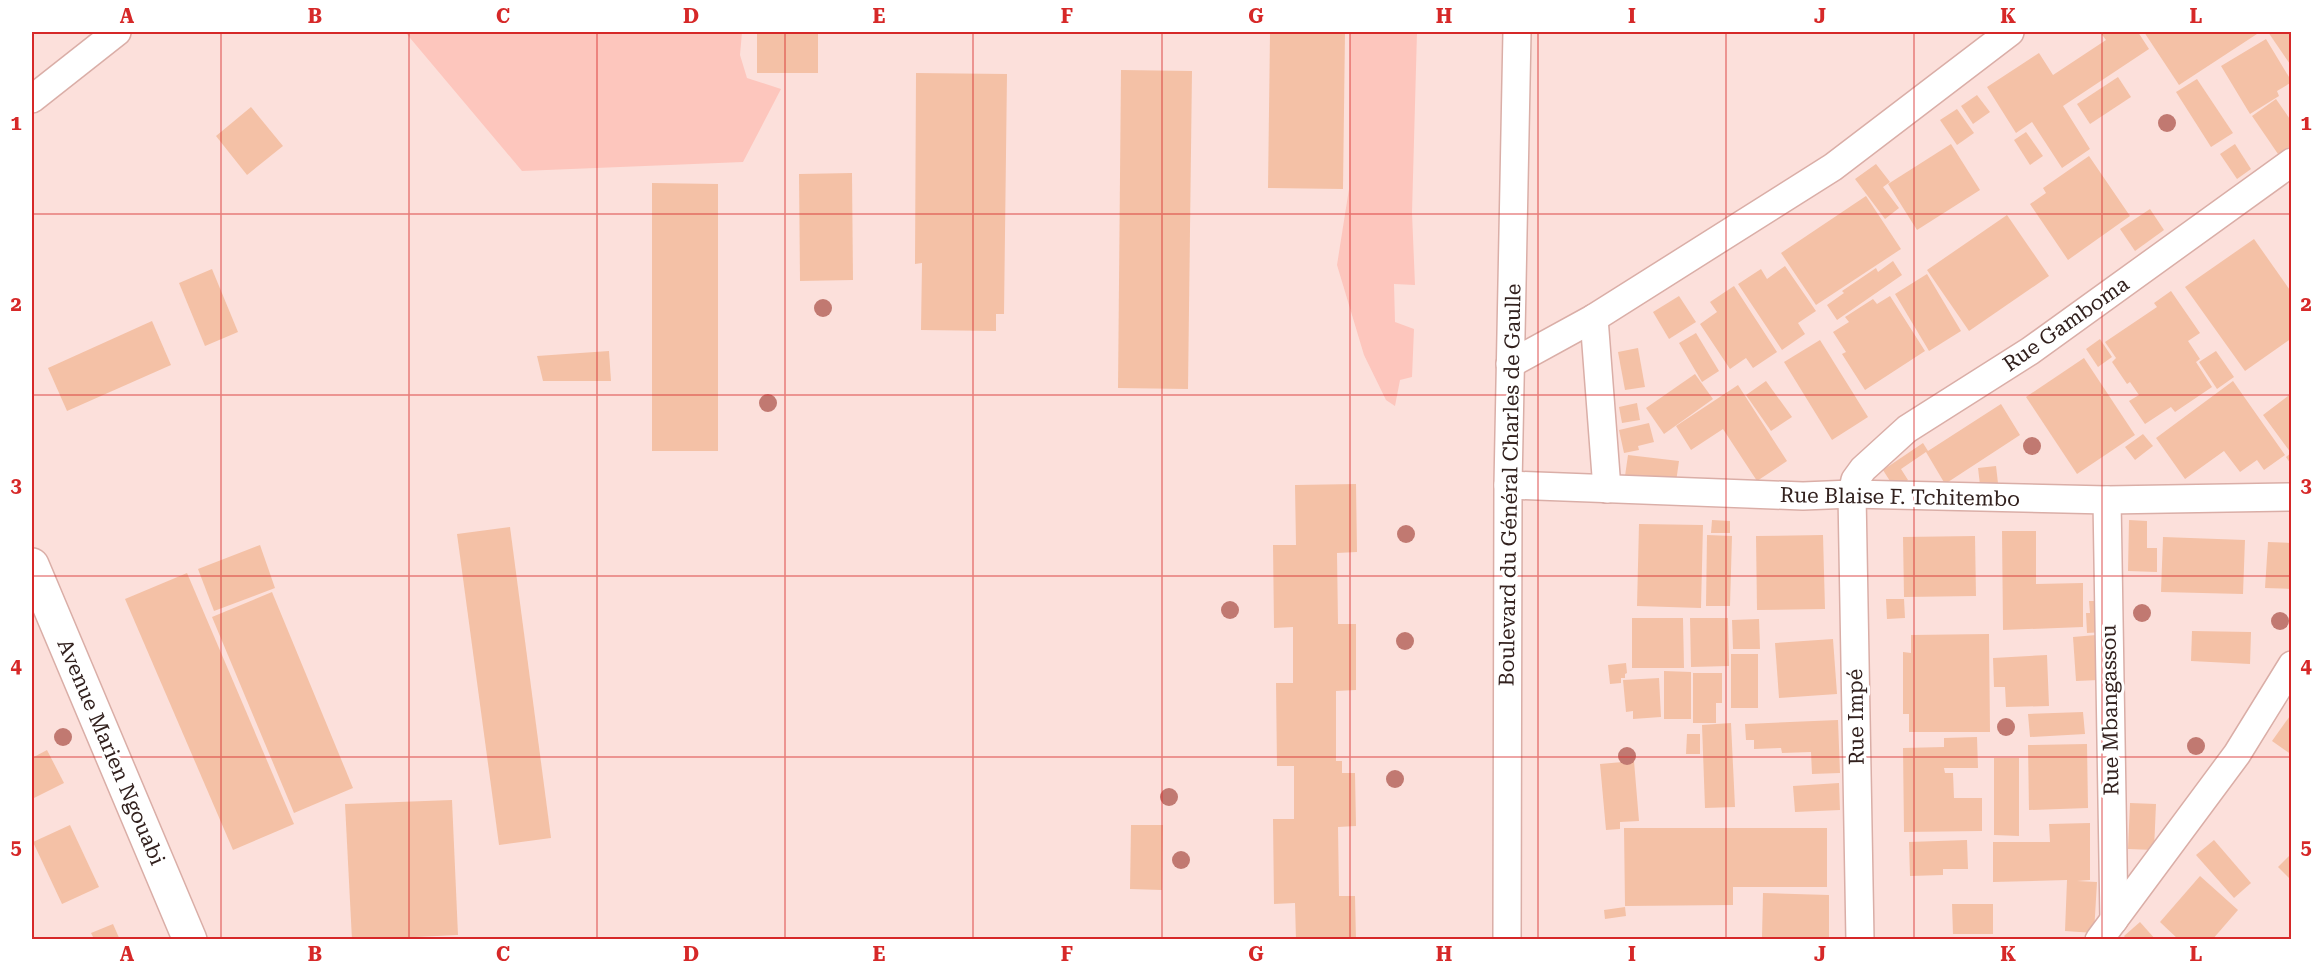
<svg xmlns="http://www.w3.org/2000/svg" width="2323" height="971" font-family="'Roboto Serif',serif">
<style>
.green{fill:#fdc6bd}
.building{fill:#f4c1a6}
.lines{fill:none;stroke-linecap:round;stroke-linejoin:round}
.minor-casing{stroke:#daaea7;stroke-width:30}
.tertiary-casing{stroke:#daaea7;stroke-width:36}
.minor{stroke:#fff;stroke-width:27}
.tertiary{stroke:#fff;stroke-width:33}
.tree{fill:#c17971}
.grid{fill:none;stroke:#d62828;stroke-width:1.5;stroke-opacity:0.55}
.labels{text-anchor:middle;stroke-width:6;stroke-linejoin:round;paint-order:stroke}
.street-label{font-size:21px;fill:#32211e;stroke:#fff}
.neatline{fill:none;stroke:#d62828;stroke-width:2}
.grid-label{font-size:20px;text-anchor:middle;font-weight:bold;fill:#d62828}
</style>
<rect width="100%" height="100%" fill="#fce0db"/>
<!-- green -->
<g class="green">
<path d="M405,32H742L740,55L747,78L781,89L743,162L522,171Z"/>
<path d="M1350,32H1417L1412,213L1415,285L1394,284L1395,322L1414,329L1412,377L1400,380L1395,406L1386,400L1364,355L1337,265L1349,189Z"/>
</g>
<!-- building -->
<g class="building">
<rect x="757" y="32" width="61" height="41"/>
<path d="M1270,32H1345L1343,189L1268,188Z"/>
<path d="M2100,32H2138L2149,49L2063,106L2090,149L2062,168L2032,122L2016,133L1987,87L2039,53L2053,75L2106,40Z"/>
<path d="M2144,32H2260L2179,85Z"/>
<path d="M2268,32H2292V67Z"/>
<path d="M2266,39L2292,82L2277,91L2279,96L2250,114L2221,66Z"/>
<path d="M1121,70L1192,71L1188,389L1118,388Z"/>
<path d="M916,73L1007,74L1004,314H996V331L921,330L922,263L915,264Z"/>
<path d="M2118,77L2131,97L2090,124L2077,104Z"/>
<path d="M2197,79L2233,133L2211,147L2176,92Z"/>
<path d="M1977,95L1990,112L1973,124L1961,106Z"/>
<path d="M2276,99L2292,122V145L2278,154L2252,116Z"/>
<path d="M251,107L283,146L247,175L216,136Z"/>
<path d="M1957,109L1974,133L1957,145L1940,120Z"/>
<path d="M2026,132L2043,156L2030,165L2014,140Z"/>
<path d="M1951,144L1980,190L1917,230L1888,184Z"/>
<path d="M2235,144L2251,169L2237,179L2220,154Z"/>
<path d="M2089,156L2130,216L2068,260L2030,204L2046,193L2043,188Z"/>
<path d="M1876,164L1890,182L1883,187L1899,208L1885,219L1855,179Z"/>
<path d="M852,173L853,280L800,281L799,174Z"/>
<path d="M652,183L718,184V451H652Z"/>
<path d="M1866,196L1901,249L1816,305L1781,253Z"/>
<path d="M2150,209L2164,230L2135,251L2120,229Z"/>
<path d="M2007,215L2049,276L1969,331L1927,270Z"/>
<path d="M2254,239L2292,293V338L2245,371L2185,287Z"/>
<path d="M1893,261L1902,275L1837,320L1827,305L1844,293L1842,291L1876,268L1878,272Z"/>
<path d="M1785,266L1816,311L1798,323L1805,334L1782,350L1738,284L1761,269L1767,279Z"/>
<path d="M212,269L238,332L205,346L179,283Z"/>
<path d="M1927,274L1961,331L1929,351L1895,294Z"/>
<path d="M1734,286L1777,352L1753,368L1746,358L1730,369L1700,324L1717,312L1710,302Z"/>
<path d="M2171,291L2200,333L2188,341L2200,359L2196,362L2212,387L2175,412L2171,407L2145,424L2129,401L2139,395L2130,382L2127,384L2112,362L2116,358L2105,342L2157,307L2154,303Z"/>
<path d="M1679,296L1696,322L1669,339L1653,312Z"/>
<path d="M1890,296L1925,351L1865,390L1842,354L1846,352L1833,332L1849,322L1845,317L1873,299L1877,304Z"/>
<path d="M152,321L171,365L67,411L48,368Z"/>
<path d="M1696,333L1719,371L1702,382L1679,343Z"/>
<path d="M2100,339L2112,357L2098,367L2086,349Z"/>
<path d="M1820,340L1868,417L1832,440L1784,362Z"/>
<path d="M1638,348L1645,387L1625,390L1618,352Z"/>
<path d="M609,351L611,381H543L537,356Z"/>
<path d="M2216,351L2234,377L2217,389L2199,362Z"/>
<path d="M2084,358L2135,435L2077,474L2026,397Z"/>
<path d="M1695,374L1713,399L1664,434L1646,408Z"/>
<path d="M1766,381L1792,417L1771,431L1746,395Z"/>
<path d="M2233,381L2285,455L2264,470L2257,460L2240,472L2224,451L2185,479L2156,438Z"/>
<path d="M1738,385L1787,461L1757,481L1723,429L1691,450L1676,426Z"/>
<path d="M2292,393V466L2286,457L2291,453L2263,415Z"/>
<path d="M1637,403L1640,420L1622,423L1619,407Z"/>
<path d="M2001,404L2020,435L1945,484L1926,452L1901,469L1908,480L1895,489L1883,470L1923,443L1928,451Z"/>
<path d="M1649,423L1654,442L1638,446L1639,450L1624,453L1619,430Z"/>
<path d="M2143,434L2153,446L2135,460L2125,447Z"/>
<path d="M1628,455L1679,461L1676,482L1625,476Z"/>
<path d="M1996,466L1998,483L1980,485L1978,468Z"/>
<path d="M1356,484L1357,552L1337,553L1338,624H1356V690L1336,691V761H1342V773H1355L1356,826L1338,827L1339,896H1355L1356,940H1296L1295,903L1274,904L1273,819H1294V766H1277L1276,683H1293V627L1274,628L1273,545H1296L1295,485Z"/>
<path d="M1712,520L1730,521V533H1711Z"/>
<path d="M2129,520L2147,521V548H2157V572L2128,571Z"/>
<path d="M1639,524L1703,525L1701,608L1637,606Z"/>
<path d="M510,527L551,838L499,845L457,534Z"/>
<path d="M2002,531H2036V584L2083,583V627L2003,630Z"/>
<path d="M1707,535L1732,536L1730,606H1706Z"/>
<path d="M1823,535L1825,609L1757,610L1756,536Z"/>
<path d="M1975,536L1976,596L1904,597L1903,537Z"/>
<path d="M2163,537L2245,540L2243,594L2161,592Z"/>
<path d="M2268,542L2292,543V589L2265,588Z"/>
<path d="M260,545L275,588L214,611L198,569Z"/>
<path d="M187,573L294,824L233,850L125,599Z"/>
<path d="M272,592L353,788L294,813L212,617Z"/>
<path d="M1886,599H1904L1905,618L1887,619Z"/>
<path d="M2089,601H2102L2104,632L2087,633L2086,613H2090Z"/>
<path d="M1632,618H1683L1684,668H1632Z"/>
<path d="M1690,618H1728L1729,666L1691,667Z"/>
<path d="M1759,619L1760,649H1733L1732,620Z"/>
<path d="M2192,631L2251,632L2250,664L2191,661Z"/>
<path d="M1989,634L1990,732H1909V714H1903V652L1911,653V635Z"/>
<path d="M2096,635L2099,680L2076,681L2073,637Z"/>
<path d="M1833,639L1837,694L1779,698L1775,643Z"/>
<rect x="1731" y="654" width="27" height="54"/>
<path d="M2047,655L2049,706L2006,707L2005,687H1994L1993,658Z"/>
<path d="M1626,663L1627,673L1625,674V678H1621V683L1610,684L1608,665Z"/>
<path d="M1664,671L1691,672V719H1664Z"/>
<path d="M1693,673H1722V703H1716V723H1693Z"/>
<path d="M1659,678L1661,717L1633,719V711L1626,712L1623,680Z"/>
<path d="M2083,712L2085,734L2030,737L2028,714Z"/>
<path d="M2292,713V755L2272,741Z"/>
<path d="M1838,720L1840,773L1812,774L1811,752L1782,753L1781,748L1754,749V740H1746L1745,724Z"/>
<path d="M1731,723L1735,807L1705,808L1702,725Z"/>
<path d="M1687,734H1700V754H1686Z"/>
<path d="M1977,737L1978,768H1944L1945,773H1953L1954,798H1982V831L1904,832L1903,748L1944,747V738Z"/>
<path d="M2087,744L2088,808L2029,810L2028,745Z"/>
<path d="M47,750L64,783L32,799V758Z"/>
<path d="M1994,758H2019V836L1994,835Z"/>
<path d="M1634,761L1639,821L1620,822V829L1606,830L1600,764Z"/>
<path d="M1839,783L1840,810L1795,812L1793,786Z"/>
<path d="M452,800L458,935L352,940L345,804Z"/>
<path d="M2130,803L2156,804L2154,850L2128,849Z"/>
<path d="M2090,823V880L2077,881L2097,882L2094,933L2065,931L2067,880L1993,882V842H2050L2049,824Z"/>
<path d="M70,825L99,887L62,904L33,842Z"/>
<path d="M1131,825H1163L1162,890L1130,889Z"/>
<path d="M1624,828H1827V887H1733V905L1625,906Z"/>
<path d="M1967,840L1968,869H1943V875L1910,876L1909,842Z"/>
<path d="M2214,840L2251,883L2234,898L2196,855Z"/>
<path d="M2292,853V881L2278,867Z"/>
<path d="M2200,876L2238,910L2212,940H2179L2160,922Z"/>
<path d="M1763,893L1829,895V938L1762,937Z"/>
<path d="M1952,904H1993V934H1953Z"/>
<path d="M1625,907L1626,916L1605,919L1604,910Z"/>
<path d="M2140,922L2156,940H2127L2124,936Z"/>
<path d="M113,924L120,940H87L93,937L91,933Z"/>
</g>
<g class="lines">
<!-- minor casing -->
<g class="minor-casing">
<g id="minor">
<path d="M32,99L117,32"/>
<path d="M1594,318L1607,489"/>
<path d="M1510,364L1594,318L1833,167L2010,32"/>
<path d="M1508,485L1803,496L1852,494L2107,500L2292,497"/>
<path d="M2107,500L2114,920"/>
<path d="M1507,940L1508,485L1517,32"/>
<path d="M1860,940L1852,494L1855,480L1863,469L1907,429L2030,351L2292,162"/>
<path d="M2099,940L2237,754L2292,665"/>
</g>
</g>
<!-- tertiary casing -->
<g class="tertiary-casing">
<path id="tertiary" d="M32,565L190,940"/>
</g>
<!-- minor -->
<use href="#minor" class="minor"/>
<!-- tertiary -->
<use href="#tertiary" class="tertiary"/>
</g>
<!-- trees -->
<g class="tree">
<circle cx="2167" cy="123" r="9"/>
<circle cx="823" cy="308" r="9"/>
<circle cx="768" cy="403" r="9"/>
<circle cx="2032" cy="446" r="9"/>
<circle cx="1406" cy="534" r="9"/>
<circle cx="1230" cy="610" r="9"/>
<circle cx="2142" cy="613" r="9"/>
<circle cx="2280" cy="621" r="9"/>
<circle cx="1405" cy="641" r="9"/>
<circle cx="2006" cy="727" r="9"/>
<circle cx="63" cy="737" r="9"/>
<circle cx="2196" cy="746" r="9"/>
<circle cx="1627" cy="756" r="9"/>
<circle cx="1395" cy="779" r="9"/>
<circle cx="1169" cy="797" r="9"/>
<circle cx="1181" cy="860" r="9"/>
</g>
<!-- grid -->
<path class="grid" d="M221,32V940M409,32V940M597,32V940M785,32V940M973,32V940M1162,32V940M1350,32V940M1538,32V940M1726,32V940M1914,32V940M2102,32V940M32,214H2292M32,395H2292M32,576H2292M32,757H2292"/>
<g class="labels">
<!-- street labels -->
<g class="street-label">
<text transform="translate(2066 324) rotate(-35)" y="7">Rue Gamboma</text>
<text transform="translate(1510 485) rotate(-89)" y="7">Boulevard du Général Charles de Gaulle</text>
<text transform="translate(1900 497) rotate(1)" y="7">Rue Blaise F. Tchitembo</text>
<text transform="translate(2110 710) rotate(-91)" y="7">Rue Mbangassou</text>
<text transform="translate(1856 717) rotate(-91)" y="7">Rue Impé</text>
<text transform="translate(111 752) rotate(67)" y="7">Avenue Marien Ngouabi</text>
</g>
</g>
<!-- border -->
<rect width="2323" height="971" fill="none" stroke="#ffffff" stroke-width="66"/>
<rect x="33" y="33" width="2257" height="905" class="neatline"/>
<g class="grid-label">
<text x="127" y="23">A</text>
<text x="315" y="23">B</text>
<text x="503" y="23">C</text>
<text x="691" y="23">D</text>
<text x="879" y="23">E</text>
<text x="1067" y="23">F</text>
<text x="1256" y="23">G</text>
<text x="1444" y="23">H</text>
<text x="1632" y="23">I</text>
<text x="1820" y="23">J</text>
<text x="2008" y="23">K</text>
<text x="2196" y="23">L</text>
<text x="16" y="130">1</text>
<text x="2306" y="130">1</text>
<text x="16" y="311">2</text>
<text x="2306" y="311">2</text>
<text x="16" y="492">3</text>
<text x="2306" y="492">3</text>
<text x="16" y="673">4</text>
<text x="2306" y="673">4</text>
<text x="16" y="854">5</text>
<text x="2306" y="854">5</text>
<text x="127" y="961">A</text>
<text x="315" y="961">B</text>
<text x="503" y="961">C</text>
<text x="691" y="961">D</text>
<text x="879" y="961">E</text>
<text x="1067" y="961">F</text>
<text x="1256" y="961">G</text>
<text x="1444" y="961">H</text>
<text x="1632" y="961">I</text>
<text x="1820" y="961">J</text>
<text x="2008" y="961">K</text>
<text x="2196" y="961">L</text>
</g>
</svg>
